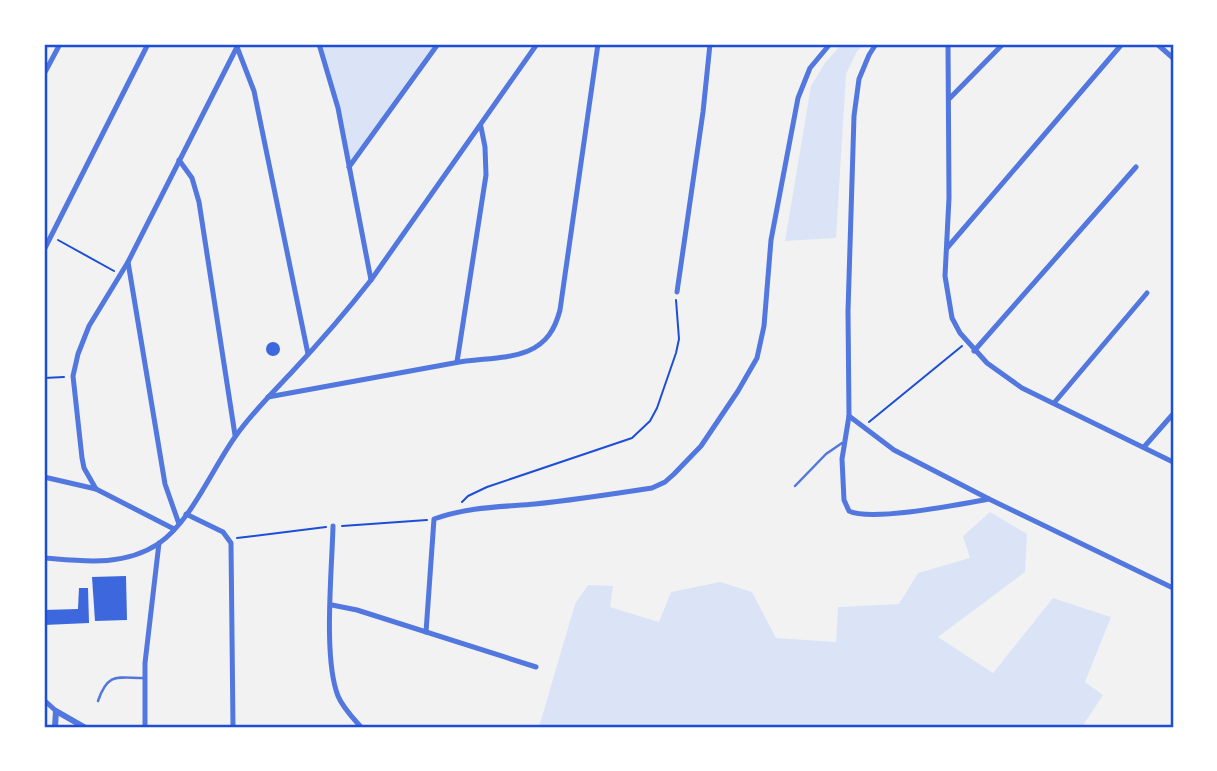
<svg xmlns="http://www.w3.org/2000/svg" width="1217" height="771" font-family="Barlow,sans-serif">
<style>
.green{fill:#dbe4f7}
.building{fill:#3d67dc}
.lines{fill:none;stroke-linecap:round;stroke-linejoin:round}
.path{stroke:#1d4ed8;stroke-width:2}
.service{stroke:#5277de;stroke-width:2.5}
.minor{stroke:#5277de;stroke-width:5}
.tertiary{stroke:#5277de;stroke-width:6}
.neatline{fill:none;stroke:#1d4ed8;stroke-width:2.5}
</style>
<rect width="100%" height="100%" fill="#f2f2f2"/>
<!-- green -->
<g class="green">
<path d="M317,44H438L349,167L339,116Z"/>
<path d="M842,44H865L857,51L846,74L836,238L785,241L811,86L825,63Z"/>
<path d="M990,512L1027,534L1025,572L938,637L993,673L1053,598L1111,617L1085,682L1103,695L1082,727H539L575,604L588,585L613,586L610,607L659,622L671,592L720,582L752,592L776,638L836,642L838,607L899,604L918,573L970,558L963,536Z"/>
</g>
<!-- building -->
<g class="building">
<circle cx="273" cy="349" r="7"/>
<path d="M126,576L127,620L95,621L92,577Z"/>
<path d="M79,588H88L89,623L44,625V610L78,609Z"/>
</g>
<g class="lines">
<!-- path -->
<g class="path">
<path d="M58,240L114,271"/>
<path d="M44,378L64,377"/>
<path d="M869,422L962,346"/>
<path d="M462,502L468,496L487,487L632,438L650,421L657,408L676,353L679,339L676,300"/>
<path d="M342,526L427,520"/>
<path d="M237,538L326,527"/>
</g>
<!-- service -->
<g class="service">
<path d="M795,486L826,454L842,443"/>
<path d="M98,701C108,672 117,678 144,678"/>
</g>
<!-- minor -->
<g class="minor">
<path d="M319,44L338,108L371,280"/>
<path d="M876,44L869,55L859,79L854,116L848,311L849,416L842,459L844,500L849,511C872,522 961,504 989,499"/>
<path d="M948,44L949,198L945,276L952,318L960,333L987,363L1022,388L1173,462"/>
<path d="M1157,44L1173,58"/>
<path d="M237,47L254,91L308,354"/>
<path d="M44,74L60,44"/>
<path d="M950,98L1003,44"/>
<path d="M179,160L192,178L199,202L235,435"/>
<path d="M349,167L438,44"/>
<path d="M947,248L1122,44"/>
<path d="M44,250L148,44"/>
<path d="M128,262L165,484L179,524"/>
<path d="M677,292L703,112L710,44"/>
<path d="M974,351L1136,167"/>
<path d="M457,362L486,175L485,147L481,127"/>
<path d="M268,397C330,386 392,374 454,363C478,358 506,360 528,351C547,343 555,329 560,310L598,44"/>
<path d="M1054,403L1147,293"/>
<path d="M849,416L894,450L989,499L1173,588"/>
<path d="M1144,447L1173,414"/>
<path d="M44,477L96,489"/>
<path d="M186,514L223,532L231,543L233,727"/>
<path d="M333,526C332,570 323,658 338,696C343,708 353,718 361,727"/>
<path d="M174,529L96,489L84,468L82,458L73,376L78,354L89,326L128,262L237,47"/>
<path d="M44,558C82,561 123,567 158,544C191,522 212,469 235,437C251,414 272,393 291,373C319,343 346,312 371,280L537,44"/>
<path d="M332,605L357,610L536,667"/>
<path d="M426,632L434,519C468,507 500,507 535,504C574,500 613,494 652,488L665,482L674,474L701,446L738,391L757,358L764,326L771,240L798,98L810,68L830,44"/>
<path d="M44,700L56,711"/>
<path d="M145,727V663L159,543"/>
</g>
<!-- tertiary -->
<path class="tertiary" d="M55,727L56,711L84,727"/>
</g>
<!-- border -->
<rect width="1217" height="771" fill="none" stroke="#ffffff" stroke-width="91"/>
<rect x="46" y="46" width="1126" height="680" class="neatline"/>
</svg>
